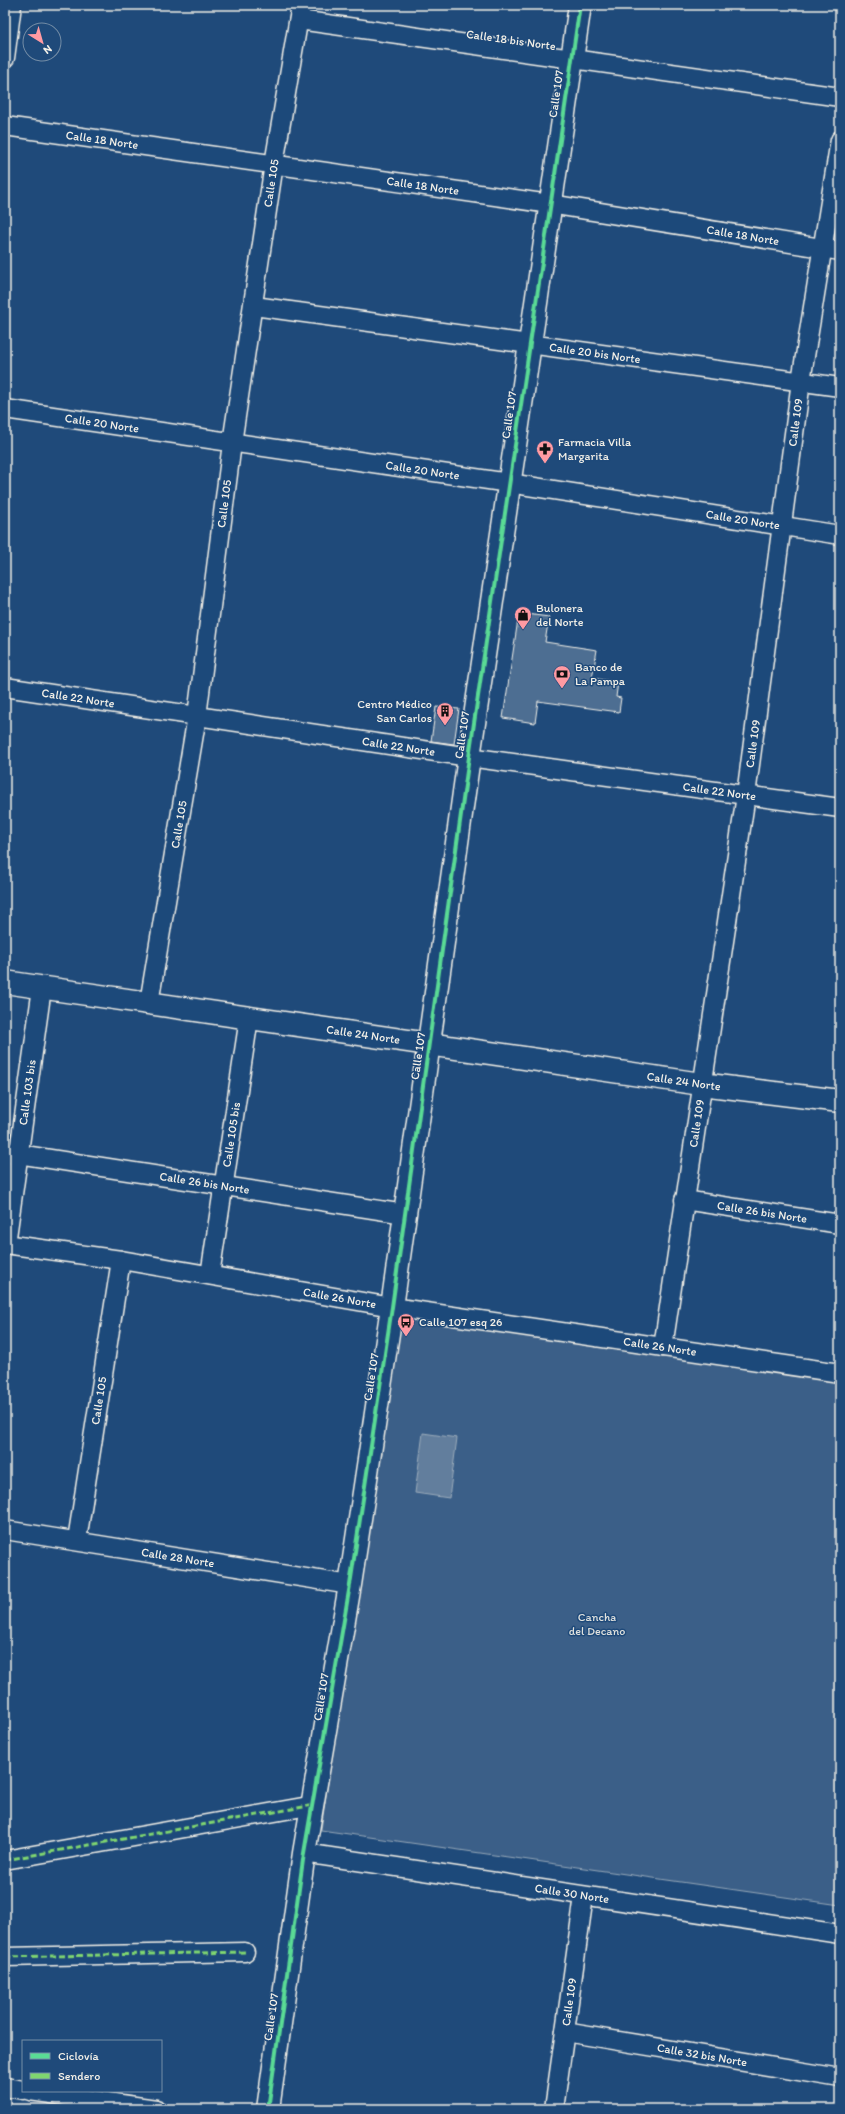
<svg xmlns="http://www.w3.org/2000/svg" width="845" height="2114" font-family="Itim,sans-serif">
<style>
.green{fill:#3a5f88;stroke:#97a8b8}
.water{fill:#627e9d;stroke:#9cacbb}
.building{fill:#4d6e92;stroke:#f4f1e8}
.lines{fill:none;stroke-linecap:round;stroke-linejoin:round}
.street-casing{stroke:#f4f1e8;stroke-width:21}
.secondary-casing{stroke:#f4f1e8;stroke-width:25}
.street{stroke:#1f4a7a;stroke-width:18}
.secondary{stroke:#1f4a7a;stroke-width:22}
.quiet{stroke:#7fd670;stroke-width:3;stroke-dasharray:6 3;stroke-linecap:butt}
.cycleway-casing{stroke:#1f4a7a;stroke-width:6}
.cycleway{stroke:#5adb95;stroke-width:4}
.labels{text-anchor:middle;stroke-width:3;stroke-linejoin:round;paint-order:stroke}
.street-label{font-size:12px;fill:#f4f1e8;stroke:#1f4a7a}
.poi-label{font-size:12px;fill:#f4f1e8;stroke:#1f4a7a;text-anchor:start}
.park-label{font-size:12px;fill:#e1e2de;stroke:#1f4a7a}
</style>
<rect width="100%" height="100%" fill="#1f4a7a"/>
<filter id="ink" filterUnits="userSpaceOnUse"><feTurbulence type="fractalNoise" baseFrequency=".025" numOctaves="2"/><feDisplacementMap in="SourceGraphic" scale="8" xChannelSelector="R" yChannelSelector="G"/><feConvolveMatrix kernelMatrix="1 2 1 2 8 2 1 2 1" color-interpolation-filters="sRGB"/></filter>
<g filter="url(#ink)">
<!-- green -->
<path class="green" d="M397,1313L840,1377V1905L321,1830Z"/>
<!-- water -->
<path class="water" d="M423,1433L457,1438L449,1498L415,1493Z"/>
<!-- building -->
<g class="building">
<path d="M519,613L549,617L545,642L597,650L592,678L618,682L616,697L621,698L619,712L538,701L535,723L503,718Z"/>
<path d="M436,707L459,709L454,744L431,741Z"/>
</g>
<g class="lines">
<!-- street casing -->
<g class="street-casing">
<g id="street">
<path d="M299,20L840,97"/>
<path d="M5,58L12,5"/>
<path id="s1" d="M5,126L550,204L840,251"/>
<path id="s2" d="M254,306L840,387"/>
<path id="s3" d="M5,409L509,483L840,535"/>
<path id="s4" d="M5,687L469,757L840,808"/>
<path id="s5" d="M149,1003L197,716L232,443L274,164L301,5"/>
<path id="s6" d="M5,1152L405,1214"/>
<path id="s7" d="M684,1200L840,1224"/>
<path id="s8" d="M5,1244L121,1260L392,1307L840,1373"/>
<path id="s9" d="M6,1244L42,988"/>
<path id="s10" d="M210,1275L249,1018"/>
<path id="s11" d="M663,1347L746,795L801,381L840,140"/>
<path id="s12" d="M5,1530L350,1585"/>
<path id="s13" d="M77,1540L121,1260"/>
<path id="s14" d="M304,1853L840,1934"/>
<path d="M5,1860L314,1805"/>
<path d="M5,1957L245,1952"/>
<path id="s15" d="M565,2032L840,2078"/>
<path d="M5,2087L23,2090"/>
<path d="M30,2091L156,2109"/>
<path id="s16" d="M554,2109L584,1896"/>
</g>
</g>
<!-- secondary casing -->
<g class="secondary-casing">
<g id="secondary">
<path id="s17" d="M5,982L701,1084L840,1101"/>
<path d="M268,2109L304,1853L350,1585L392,1307L469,757L580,5"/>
</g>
</g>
<!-- street -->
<use href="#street" class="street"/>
<!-- secondary -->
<use href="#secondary" class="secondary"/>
<!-- quiet -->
<g class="quiet">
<path d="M5,1860L314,1805"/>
<path d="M5,1957L245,1952"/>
</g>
<!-- cycleway casing -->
<g class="cycleway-casing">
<path id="cycleway" d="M268,2109L304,1853L350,1585L392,1307L469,757L580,5"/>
</g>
<!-- cycleway -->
<use href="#cycleway" class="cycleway"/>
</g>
</g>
<!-- icons -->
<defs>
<g id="pharmacy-pin" transform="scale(0.9)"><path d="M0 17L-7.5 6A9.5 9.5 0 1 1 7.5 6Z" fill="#ff9aa2" stroke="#1f4a7a"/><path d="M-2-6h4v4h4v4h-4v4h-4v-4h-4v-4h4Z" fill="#111"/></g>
<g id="shop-pin" transform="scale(0.9)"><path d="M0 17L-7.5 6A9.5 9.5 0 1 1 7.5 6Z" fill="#ff9aa2" stroke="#1f4a7a"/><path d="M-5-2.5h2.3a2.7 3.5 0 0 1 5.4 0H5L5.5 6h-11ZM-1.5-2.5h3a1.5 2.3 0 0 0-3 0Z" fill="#111"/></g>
<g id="bank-pin" transform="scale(0.9)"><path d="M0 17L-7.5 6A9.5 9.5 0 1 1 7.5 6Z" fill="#ff9aa2" stroke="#1f4a7a"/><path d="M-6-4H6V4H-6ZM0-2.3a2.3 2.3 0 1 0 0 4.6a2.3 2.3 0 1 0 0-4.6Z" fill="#111"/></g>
<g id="building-pin" transform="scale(0.9)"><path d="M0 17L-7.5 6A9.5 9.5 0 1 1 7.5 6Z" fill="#ff9aa2" stroke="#1f4a7a"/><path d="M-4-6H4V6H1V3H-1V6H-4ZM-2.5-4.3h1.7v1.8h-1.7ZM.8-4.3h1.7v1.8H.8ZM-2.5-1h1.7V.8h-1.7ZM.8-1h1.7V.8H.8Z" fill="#111"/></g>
<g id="bus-pin" transform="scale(0.9)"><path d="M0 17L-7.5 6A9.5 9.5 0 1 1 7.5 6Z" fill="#ff9aa2" stroke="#1f4a7a"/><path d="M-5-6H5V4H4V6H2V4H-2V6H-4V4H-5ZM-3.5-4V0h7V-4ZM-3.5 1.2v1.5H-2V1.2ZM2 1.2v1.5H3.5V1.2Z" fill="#111"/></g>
</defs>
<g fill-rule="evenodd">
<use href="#pharmacy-pin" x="545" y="449"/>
<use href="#shop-pin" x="523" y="615"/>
<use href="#bank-pin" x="562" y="674"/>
<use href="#building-pin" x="445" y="711"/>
<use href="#bus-pin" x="406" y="1322"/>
</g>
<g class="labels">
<!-- street labels -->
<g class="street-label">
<text transform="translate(511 40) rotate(8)" y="4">Calle 18 bis Norte</text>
<text transform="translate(556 94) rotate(-82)" y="4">Calle 107</text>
<text dy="4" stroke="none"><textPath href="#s1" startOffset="98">Calle 18 Norte</textPath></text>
<text dy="4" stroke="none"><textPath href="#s5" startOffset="829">Calle 105</textPath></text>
<text dy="4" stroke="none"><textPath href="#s1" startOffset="422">Calle 18 Norte</textPath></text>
<text dy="4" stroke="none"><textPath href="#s1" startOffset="746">Calle 18 Norte</textPath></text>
<text dy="4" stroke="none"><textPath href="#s2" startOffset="344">Calle 20 bis Norte</textPath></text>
<text transform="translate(509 415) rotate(-82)" y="4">Calle 107</text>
<text dy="4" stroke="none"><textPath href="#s11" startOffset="934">Calle 109</textPath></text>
<text dy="4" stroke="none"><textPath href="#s3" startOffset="98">Calle 20 Norte</textPath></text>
<text dy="4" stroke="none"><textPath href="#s3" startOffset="422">Calle 20 Norte</textPath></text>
<text dy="4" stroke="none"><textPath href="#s5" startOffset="505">Calle 105</textPath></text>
<text dy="4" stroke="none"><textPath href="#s3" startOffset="746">Calle 20 Norte</textPath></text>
<text dy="4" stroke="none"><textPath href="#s4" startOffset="74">Calle 22 Norte</textPath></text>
<text transform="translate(462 735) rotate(-82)" y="4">Calle 107</text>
<text dy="4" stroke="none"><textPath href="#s11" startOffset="610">Calle 109</textPath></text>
<text dy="4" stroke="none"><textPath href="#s4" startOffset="398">Calle 22 Norte</textPath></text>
<text dy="4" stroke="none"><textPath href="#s4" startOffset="722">Calle 22 Norte</textPath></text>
<text dy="4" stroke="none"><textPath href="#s5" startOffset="181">Calle 105</textPath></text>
<text dy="4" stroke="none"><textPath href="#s17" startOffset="362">Calle 24 Norte</textPath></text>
<text transform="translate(418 1056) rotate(-82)" y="4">Calle 107</text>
<text dy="4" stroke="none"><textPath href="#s17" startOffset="686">Calle 24 Norte</textPath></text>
<text dy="4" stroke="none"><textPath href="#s9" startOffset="153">Calle 103 bis</textPath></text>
<text dy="4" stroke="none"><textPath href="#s11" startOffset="226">Calle 109</textPath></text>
<text dy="4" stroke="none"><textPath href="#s10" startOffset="142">Calle 105 bis</textPath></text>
<text dy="4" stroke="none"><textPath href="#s6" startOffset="202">Calle 26 bis Norte</textPath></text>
<text dy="4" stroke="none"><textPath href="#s7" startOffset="79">Calle 26 bis Norte</textPath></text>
<text dy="4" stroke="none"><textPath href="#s8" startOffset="339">Calle 26 Norte</textPath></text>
<text dy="4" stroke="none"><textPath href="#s8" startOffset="663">Calle 26 Norte</textPath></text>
<text transform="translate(371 1377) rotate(-81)" y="4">Calle 107</text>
<text dy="4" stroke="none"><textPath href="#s13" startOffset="141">Calle 105</textPath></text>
<text dy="4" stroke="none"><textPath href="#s12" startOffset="175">Calle 28 Norte</textPath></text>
<text transform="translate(321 1697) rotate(-81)" y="4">Calle 107</text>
<text dy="4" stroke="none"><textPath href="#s14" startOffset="271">Calle 30 Norte</textPath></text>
<text dy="4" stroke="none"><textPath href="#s16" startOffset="108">Calle 109</textPath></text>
<text transform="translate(271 2017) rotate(-82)" y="4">Calle 107</text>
<text dy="4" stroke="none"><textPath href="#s15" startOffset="139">Calle 32 bis Norte</textPath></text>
</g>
<!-- poi labels -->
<g class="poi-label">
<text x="558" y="446">Farmacia Villa<tspan x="558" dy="14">Margarita</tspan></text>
<text x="536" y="612">Bulonera<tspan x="536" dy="14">del Norte</tspan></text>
<text x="575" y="671">Banco de<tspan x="575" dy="14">La Pampa</tspan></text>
<text x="432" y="708" text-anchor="end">Centro Médico<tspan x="432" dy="14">San Carlos</tspan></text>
<text x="419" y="1326">Calle 107 esq 26</text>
</g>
<!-- park labels -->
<g class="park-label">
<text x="597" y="1621">Cancha<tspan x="597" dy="14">del Decano</tspan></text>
</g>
</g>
<!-- margin -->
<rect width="845" height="2114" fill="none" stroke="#1f4a7a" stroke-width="20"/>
<rect x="10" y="10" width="825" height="2094" fill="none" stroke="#f4f1e8" stroke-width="1.5" filter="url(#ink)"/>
<!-- legend -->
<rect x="22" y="2040" width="140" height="52" fill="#1f4a7a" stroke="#748da6"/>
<rect x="30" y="2053" width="20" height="6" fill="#5adb95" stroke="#748da6"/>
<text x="58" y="2060" font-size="12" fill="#f4f1e8">Ciclovía</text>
<rect x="30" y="2073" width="20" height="6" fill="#7fd670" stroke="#748da6"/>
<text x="58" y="2080" font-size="12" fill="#f4f1e8">Sendero</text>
<!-- north arrow -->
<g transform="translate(42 42) rotate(143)"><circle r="19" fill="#1f4a7a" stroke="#748da6"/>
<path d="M0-3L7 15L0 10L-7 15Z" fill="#ff9aa2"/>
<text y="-6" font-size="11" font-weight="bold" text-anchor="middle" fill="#f4f1e8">N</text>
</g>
</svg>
